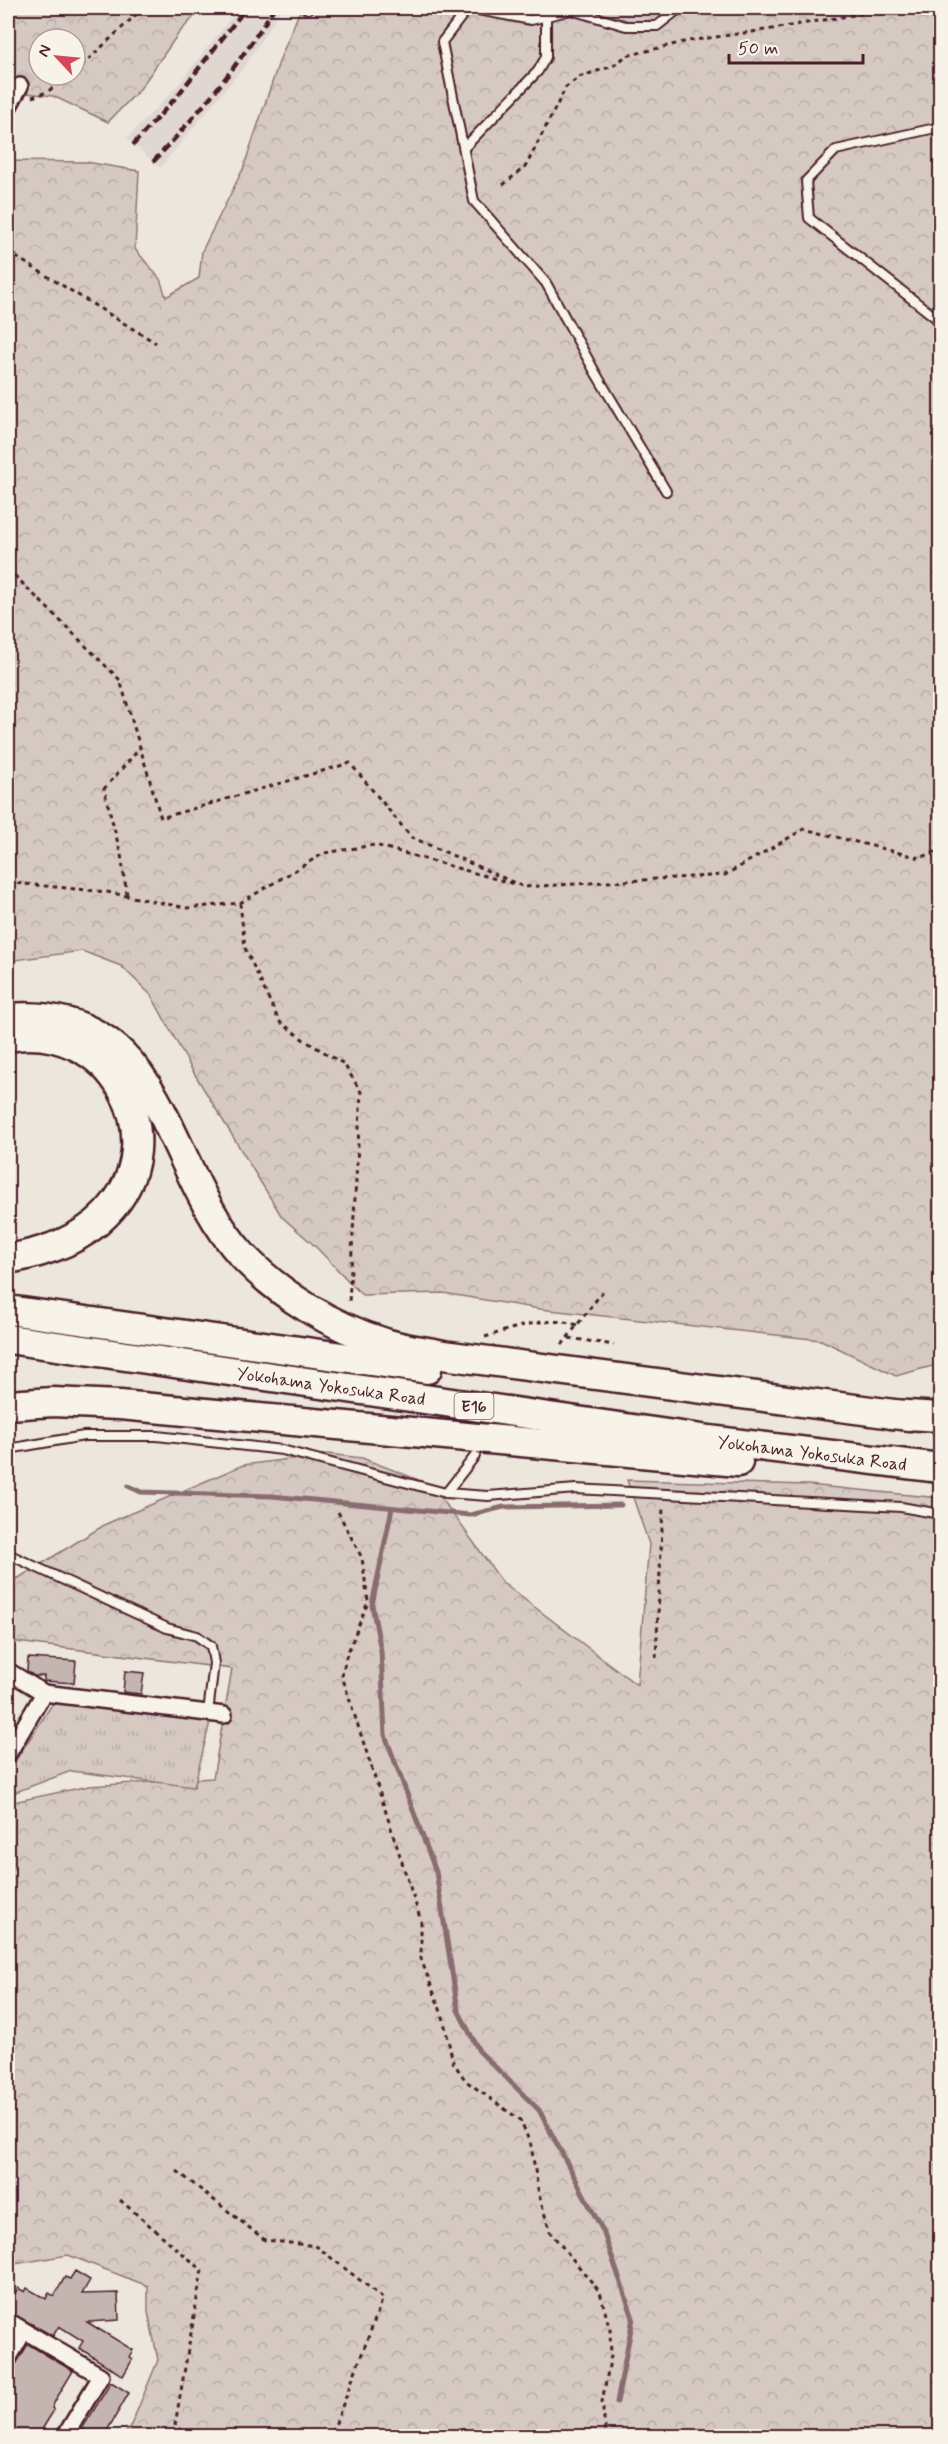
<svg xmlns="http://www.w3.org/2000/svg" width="948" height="2444" font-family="Mynerve,sans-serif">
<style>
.built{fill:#e0d7d0}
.forest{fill:url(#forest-crowns);stroke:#907476;stroke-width:1.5;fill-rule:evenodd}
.park{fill:url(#park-tufts);stroke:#907476;stroke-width:1.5}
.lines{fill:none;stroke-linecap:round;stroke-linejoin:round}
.stream{stroke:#896c6f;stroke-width:5}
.building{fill:#c4b5b0;stroke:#4a1f2b;stroke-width:1.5}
.minor-tunnel{stroke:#ccbeb9;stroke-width:15;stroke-dasharray:15 8;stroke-linecap:butt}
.service-casing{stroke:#4a1f2b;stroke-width:12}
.minor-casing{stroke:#4a1f2b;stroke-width:20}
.motorway-casing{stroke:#4a1f2b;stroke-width:33}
.path{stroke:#4a1f2b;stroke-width:3;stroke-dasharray:4.5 4.5;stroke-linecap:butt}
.service{stroke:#f7f3e8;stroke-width:8}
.minor{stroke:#f7f3e8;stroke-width:15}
.motorway{stroke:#f7f3e8;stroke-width:28}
.rail{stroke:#4a1f2b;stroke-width:4.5;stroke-dasharray:9 4.5;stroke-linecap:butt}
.labels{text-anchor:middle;stroke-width:4.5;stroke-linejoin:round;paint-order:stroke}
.shield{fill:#f7f3e8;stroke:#7e5f64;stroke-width:1.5}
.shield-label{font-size:16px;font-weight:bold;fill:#4a1f2b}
.street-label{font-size:18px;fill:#4a1f2b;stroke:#f7f3e8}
</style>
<defs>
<pattern id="forest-crowns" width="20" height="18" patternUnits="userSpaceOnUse" patternTransform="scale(1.5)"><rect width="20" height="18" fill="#d5c9c2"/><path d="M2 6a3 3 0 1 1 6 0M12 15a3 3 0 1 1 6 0" fill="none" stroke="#b8aca7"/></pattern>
<pattern id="park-tufts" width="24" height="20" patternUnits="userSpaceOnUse" patternTransform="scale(1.5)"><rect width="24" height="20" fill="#d5c9c2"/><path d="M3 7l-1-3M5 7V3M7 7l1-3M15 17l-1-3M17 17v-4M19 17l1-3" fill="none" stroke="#b8aca7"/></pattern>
</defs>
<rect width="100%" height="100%" fill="#ece6dd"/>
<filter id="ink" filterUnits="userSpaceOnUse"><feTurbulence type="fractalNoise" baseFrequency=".0167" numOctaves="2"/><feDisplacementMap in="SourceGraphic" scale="12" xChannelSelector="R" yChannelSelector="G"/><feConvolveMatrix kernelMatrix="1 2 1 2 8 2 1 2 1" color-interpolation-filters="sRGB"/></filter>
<g filter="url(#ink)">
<!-- built -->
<path class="built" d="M239,8H282L244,67L160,168L127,138L173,91Z"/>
<!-- forest -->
<g class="forest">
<path d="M8,8H202L178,34L140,89L108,122L53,96L8,91ZM39,39H75V75H39Z"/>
<path d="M301,8H940V1364L896,1376L821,1340L540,1309L443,1293L362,1295L315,1246L282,1217L191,1068L151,995L121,966L82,951L8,961V161L86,162L139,171L135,249L160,279L166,297L199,278L202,251L243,169L280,59Z"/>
<path d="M328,1454L362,1458L432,1485L503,1583L637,1685L649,1544L627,1480L808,1485L940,1498V2436H124L132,2423L158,2360L148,2312V2286L68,2255L8,2265V1803L89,1786L213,1778L232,1669L9,1641L8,1640V1571L17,1579L106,1524L243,1465Z"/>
</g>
<!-- park -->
<path class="park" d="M53,1703L210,1722L194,1787L71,1771L8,1795V1772Z"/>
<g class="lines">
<!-- stream -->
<g class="stream">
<path d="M302,8L304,13"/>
<path d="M128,1486L141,1492L272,1496L470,1515L504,1507L621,1505"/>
<path d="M392,1508L372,1605L381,1651L385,1735L436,1872L458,2010L479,2051L539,2110L603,2231L633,2318L617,2402"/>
</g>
</g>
<!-- building -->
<g class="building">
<path d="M28,1658L76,1661L74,1683L44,1681V1676H34L27,1671Z"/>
<path d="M125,1671L144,1673L141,1694L123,1692Z"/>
<path d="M75,2271L90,2280L82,2294L118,2293L119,2320L87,2322L133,2350L129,2357L132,2359L130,2364L123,2376L79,2348L83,2341L59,2326L53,2336L8,2311V2307L18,2288L25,2292L27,2288L46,2299L49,2293L54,2296L65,2277L70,2279Z"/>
<path d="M28,2344L73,2371L55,2401L52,2408L54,2410L38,2436H8V2369L16,2364Z"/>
<path d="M111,2382L129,2393L104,2436H81L85,2430L82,2429Z"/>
</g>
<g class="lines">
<!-- minor-tunnel -->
<g class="minor-tunnel">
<path d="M53,39L74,8"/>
<path d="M20,86L39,59"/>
</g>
<!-- service casing -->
<g class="service-casing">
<g id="service">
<path d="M308,8V9"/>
<path d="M940,127L836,150L806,181L809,218L940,321"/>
<path d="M464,148L538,71L546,57V17"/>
<path d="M666,491L595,372L546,283L474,201L442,42L468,8L531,20L571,10L626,26H657L680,8"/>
<path d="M8,1449L84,1436H157L282,1450L446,1493L488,1496L576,1489L901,1507L940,1514"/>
<path d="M446,1493L475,1456"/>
<path d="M8,1554L167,1628L197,1636L211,1646L214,1663L208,1713"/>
</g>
</g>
<!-- minor casing -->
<g class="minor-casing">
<g id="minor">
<path d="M8,108L20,86"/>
<path d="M8,1671L44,1693L224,1715"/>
<path d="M8,1754L44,1693"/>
<path d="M8,2321L101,2376L65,2436"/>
<path d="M8,2359L24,2331"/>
</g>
</g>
<!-- motorway casing -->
<g class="motorway-casing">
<g id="motorway">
<path d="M8,1018C168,1005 160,1165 242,1255C279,1295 333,1327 385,1343C403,1349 424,1351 443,1355L909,1416"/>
<path d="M8,1037C110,1018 179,1139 106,1214C80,1241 43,1253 8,1259"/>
<path d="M8,1310L427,1369"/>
<path d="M8,1339L709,1440L940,1468"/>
<path d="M8,1405L53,1402L120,1405L738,1462"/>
<path d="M891,1414L940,1417"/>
</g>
</g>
<!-- path -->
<g class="path">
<path d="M75,72L143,8"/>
<path d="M32,97L47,92L70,75"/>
<path d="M503,185L526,166L566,87L579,77L613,66L626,56L688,41L772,29L894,8"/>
<path d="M8,252L156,343"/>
<path d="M8,569L120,680L161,818L350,763L411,837L524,887L725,875L804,829L920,858L940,850"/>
<path d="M8,884L14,883L107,892L187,908L240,903L324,853L375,845L514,884"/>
<path d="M127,895L121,855L104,789L140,748"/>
<path d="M240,903L245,948L279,1021L304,1040L344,1064L361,1092L349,1303"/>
<path d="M485,1337C515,1328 546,1315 577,1325"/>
<path d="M569,1338L614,1345"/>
<path d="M562,1345L603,1291"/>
<path d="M338,1512L362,1558L368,1602L346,1657L342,1676L421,1921V1959L443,2017L453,2062L466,2081L520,2120L531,2145L539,2195L550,2232L600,2292L610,2330L611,2355L602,2402L606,2436"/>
<path d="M656,1658L663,1507"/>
<path d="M177,2171L265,2240L316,2246L383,2298L331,2436"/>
<path d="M120,2200L202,2270L175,2425L187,2436"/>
</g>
<!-- service -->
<use href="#service" class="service"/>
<!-- minor -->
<use href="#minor" class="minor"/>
<!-- motorway -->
<use href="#motorway" class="motorway"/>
<!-- rail -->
<g class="rail">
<path d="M133,145L178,95L246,8"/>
<path d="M153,162C198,114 240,64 274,8"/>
</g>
</g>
</g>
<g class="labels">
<!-- shield labels -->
<rect class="shield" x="454.5" y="1393" width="39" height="26" rx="4.5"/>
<g class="shield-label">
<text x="474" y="1412">E16</text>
</g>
<!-- street labels -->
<g class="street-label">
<text transform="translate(331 1386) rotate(8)" y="6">Yokohama Yokosuka Road</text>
<text transform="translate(812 1453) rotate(7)" y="6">Yokohama Yokosuka Road</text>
</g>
</g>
<!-- margin -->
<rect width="948" height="2444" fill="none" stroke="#f7f3e8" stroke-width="30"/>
<rect x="15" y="15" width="918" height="2414" fill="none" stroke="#4a1f2b" stroke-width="2" filter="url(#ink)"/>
<!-- north arrow -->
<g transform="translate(57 57) rotate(296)"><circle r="28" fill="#f7f3e8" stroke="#b29e9c" stroke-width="1.5"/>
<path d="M0-4.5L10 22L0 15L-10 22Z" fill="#d1495b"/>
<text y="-9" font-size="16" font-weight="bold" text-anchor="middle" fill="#4a1f2b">N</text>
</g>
<!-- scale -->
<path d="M729 54v9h134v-9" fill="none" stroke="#4a1f2b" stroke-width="3"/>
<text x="738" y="54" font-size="18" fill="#4a1f2b" stroke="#f7f3e8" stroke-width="4.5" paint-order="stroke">50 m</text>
</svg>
